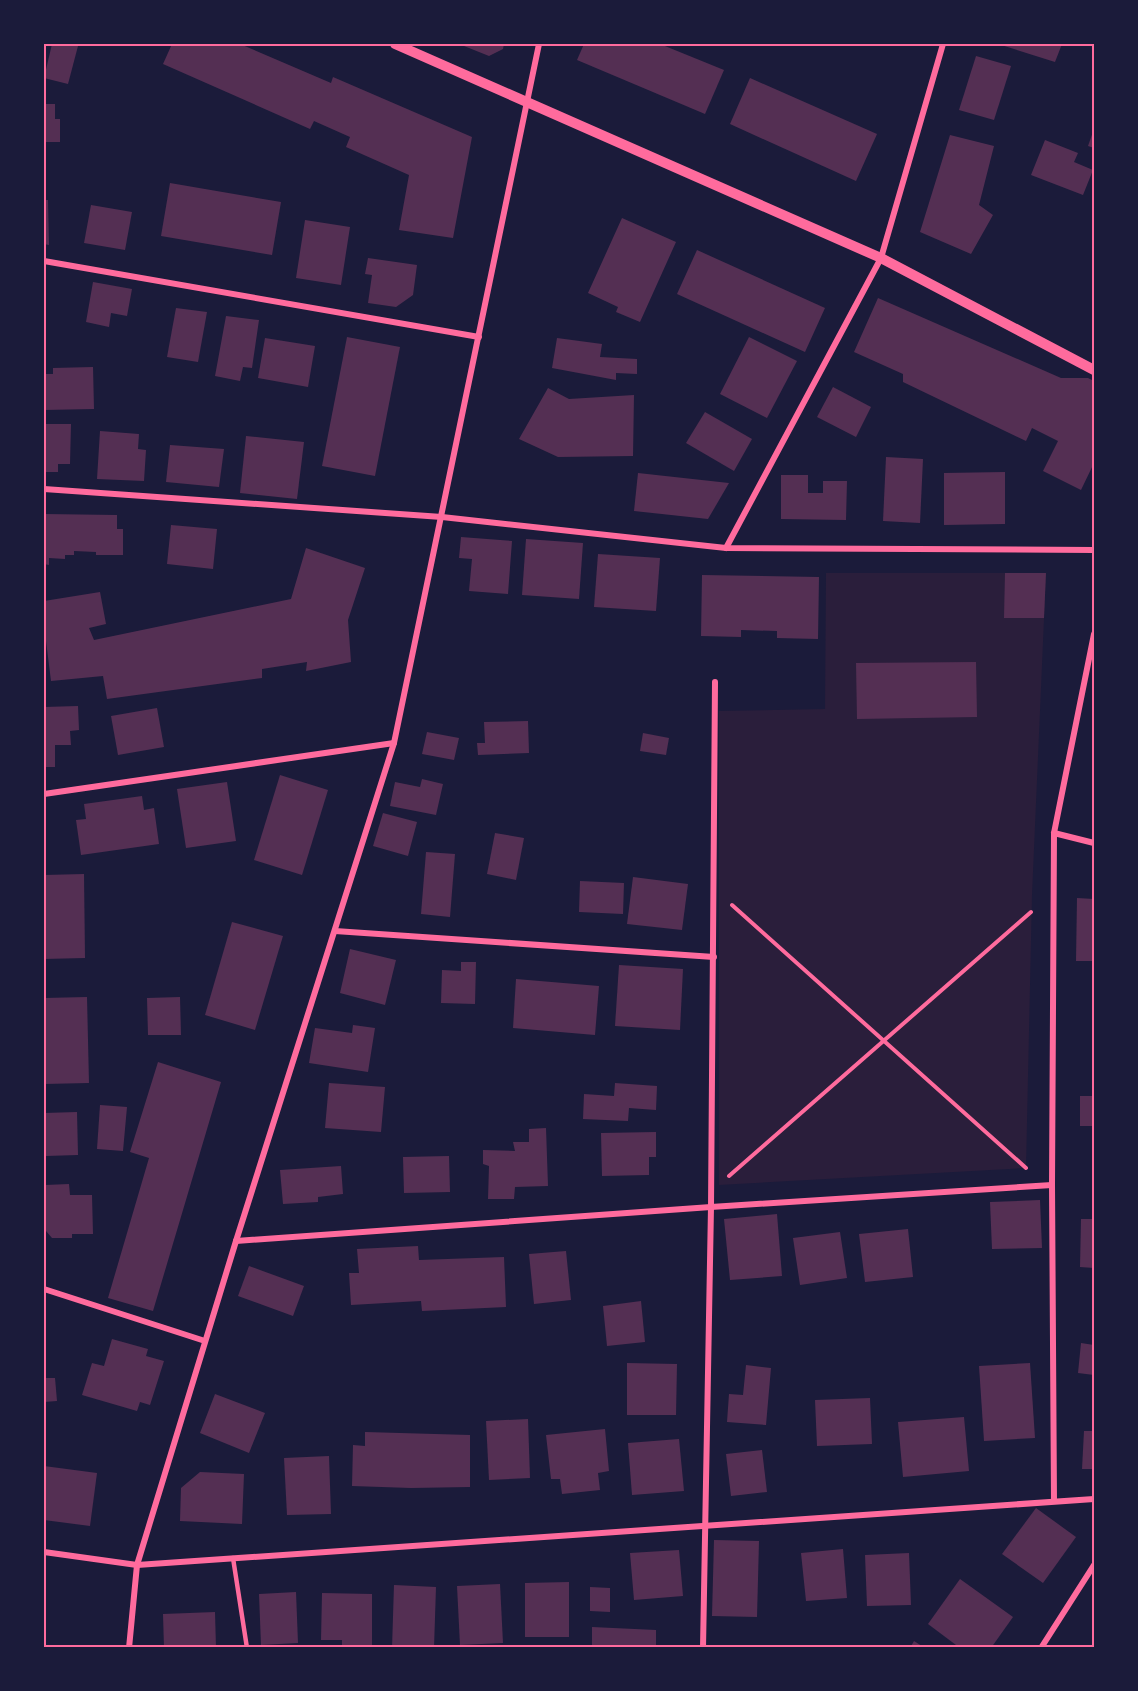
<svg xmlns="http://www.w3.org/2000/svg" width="1138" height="1691" font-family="Rubik,sans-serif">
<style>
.green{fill:#2a1e3b}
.building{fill:#542f53}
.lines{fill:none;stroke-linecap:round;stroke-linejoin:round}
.path{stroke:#ff6b9d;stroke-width:4}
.service{stroke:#ff6b9d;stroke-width:4.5}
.minor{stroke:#ff6b9d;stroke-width:6}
.tertiary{stroke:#ff6b9d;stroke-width:10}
.neatline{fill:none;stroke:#ff6b9d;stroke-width:2}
</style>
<rect width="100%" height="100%" fill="#1b1b3a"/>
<!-- green -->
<path class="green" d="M826,573H1046L1032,895L1026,1168L719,1185V711L825,709Z"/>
<!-- building -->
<g class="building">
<path d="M52,44H74L78,46L68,84L44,78Z"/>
<path d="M172,44H240L331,83L333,77L472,137L453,238L399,230L409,175L346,147L350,137L314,121L310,129L163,64Z"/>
<path d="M459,44H504L503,49L489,56Z"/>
<path d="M584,44H660L724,70L705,114L577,60Z"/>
<path d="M998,44H1062L1055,62Z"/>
<path d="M976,56L1011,66L994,120L959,110Z"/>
<path d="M750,78L877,134L856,181L730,124Z"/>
<path d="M44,104H55V119H60V142H44Z"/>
<path d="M1094,129V148L1088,146Z"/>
<path d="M950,135L994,146L979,205L993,215L971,254L920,232Z"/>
<path d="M1045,140L1078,153L1074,162L1093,170L1083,195L1031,175Z"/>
<path d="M170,183L281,202L272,255L161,236Z"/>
<path d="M44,200H48L49,245L44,244Z"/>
<path d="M91,205L132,212L125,250L84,243Z"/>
<path d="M622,218L676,242L640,322L616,312L618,307L588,293Z"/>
<path d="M305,220L350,227L341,285L296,278Z"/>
<path d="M697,250L825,308L805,352L677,294Z"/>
<path d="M368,258L417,265L413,295L396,307L368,303L372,275L365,274Z"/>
<path d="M93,282L132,289L127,316L111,313L109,327L86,322Z"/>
<path d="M878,298L1061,378H1088L1094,381V463L1081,490L1043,471L1058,441L1032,428L1026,441L903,382V374L854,352Z"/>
<path d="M176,308L207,312L198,362L167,357Z"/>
<path d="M226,316L259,320L252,368L243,367L240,381L215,376Z"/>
<path d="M347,337L400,347L375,476L322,466Z"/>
<path d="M749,337L797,361L767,418L720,394Z"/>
<path d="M265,338L315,346L308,387L258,378Z"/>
<path d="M557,338L602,344L600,357L637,359V374L616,373V380L552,368Z"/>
<path d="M93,367L94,409L44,410V374H53V368Z"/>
<path d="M833,387L871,407L856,437L817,417Z"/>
<path d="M548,388L569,399L634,395L633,456L558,457L519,439Z"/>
<path d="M705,412L752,439L734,471L686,443Z"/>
<path d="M44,424H71L70,464H58V472H44Z"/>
<path d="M100,431L139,434L138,449L146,450L144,481L97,479Z"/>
<path d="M246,436L304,442L297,499L240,493Z"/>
<path d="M170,445L224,449L219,487L166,482Z"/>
<path d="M886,457L923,459L920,523L883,521Z"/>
<path d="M1005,472V524L944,525V473Z"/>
<path d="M638,473L729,483L708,519L634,511Z"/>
<path d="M781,475H808V493H823V481H847L846,520L781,519Z"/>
<path d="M44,514L117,515V529H123V555H96V552L74,551V555H65V559L49,558V565L44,564Z"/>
<path d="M171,525L217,529L213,569L167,564Z"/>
<path d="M461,537L512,541L508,594L469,591L472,559L459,558Z"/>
<path d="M526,539L583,543L579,599L522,595Z"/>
<path d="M306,548L365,568L348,620L351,662L306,671L307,662L262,669V678L107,699L103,676L51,681L44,625V601L100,592L106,624L89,628L94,640L291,599Z"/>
<path d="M598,554L660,558L656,611L594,607Z"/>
<path d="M1005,573H1046L1044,618H1004Z"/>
<path d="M702,575L819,577L818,639L777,638V631L741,630V637L701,636Z"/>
<path d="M976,662L977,717L857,719L856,663Z"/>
<path d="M78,706L79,730L70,731L71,745H55V767H44V707Z"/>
<path d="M157,708L164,747L118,755L111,716Z"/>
<path d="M528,721L529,753L478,755L477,743H485L484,722Z"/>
<path d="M427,732L459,738L454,760L422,754Z"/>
<path d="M643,733L669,738L666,755L640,751Z"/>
<path d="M280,775L328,790L302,875L254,860Z"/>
<path d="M422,779L443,784L436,815L390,806L395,782L420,787Z"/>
<path d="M227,782L236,841L186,848L177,789Z"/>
<path d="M142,796L144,810L154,808L159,844L81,855L76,820L86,819L84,804Z"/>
<path d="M383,813L417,822L408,856L373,846Z"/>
<path d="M495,833L524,838L516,880L487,874Z"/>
<path d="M426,852L455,854L450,917L421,914Z"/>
<path d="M84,874L85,958L44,959V875Z"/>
<path d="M633,877L688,884L682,930L627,924Z"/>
<path d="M580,881L624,883L623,914L579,912Z"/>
<path d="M1077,898L1094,899V961H1076Z"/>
<path d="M232,922L283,936L255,1030L205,1015Z"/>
<path d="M350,949L396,960L385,1005L340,993Z"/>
<path d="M461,962H476L475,1004L441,1003L442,970L461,971Z"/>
<path d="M619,965L683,969L680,1030L615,1026Z"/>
<path d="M516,979L599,986L595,1035L513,1028Z"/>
<path d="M87,997L89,1083L44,1084V998Z"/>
<path d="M180,997L181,1035H148L147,998Z"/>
<path d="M353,1025L375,1028L368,1072L309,1063L315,1028L352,1033Z"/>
<path d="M158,1062L221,1082L153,1311L108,1298L149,1158L130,1152Z"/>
<path d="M329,1083L385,1087L381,1132L325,1128Z"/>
<path d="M615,1083L657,1086L656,1110L629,1108L628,1121L583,1119L584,1094L614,1096Z"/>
<rect x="1080" y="1096" width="14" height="30"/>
<path d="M100,1105L127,1107L123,1151L97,1149Z"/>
<path d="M77,1112L78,1155L46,1156L44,1113Z"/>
<path d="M546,1128L548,1186L515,1187L514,1199H488L489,1166L483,1164V1150L515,1151L513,1142H529V1129Z"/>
<path d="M656,1132V1157H649V1175L602,1176L601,1133Z"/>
<path d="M449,1156L450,1192L404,1193L403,1157Z"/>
<path d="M341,1166L343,1194L318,1197V1202L283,1204L280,1170Z"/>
<path d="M69,1184L70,1195H92L93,1234H72V1238H52L46,1231L45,1185Z"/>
<path d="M1040,1200L1042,1248L992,1249L990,1202Z"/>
<path d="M777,1214L782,1276L730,1280L724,1219Z"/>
<path d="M1081,1219H1094V1268L1080,1267Z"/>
<path d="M908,1229L913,1277L865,1282L859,1234Z"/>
<path d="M840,1232L847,1278L800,1285L793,1238Z"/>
<path d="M418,1246L419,1260L504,1257L506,1307L422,1311L421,1301L351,1305L349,1273H359L357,1249Z"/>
<path d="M566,1251L571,1300L534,1304L529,1254Z"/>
<path d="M249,1266L304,1286L293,1316L238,1296Z"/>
<path d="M641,1301L645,1342L607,1346L603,1306Z"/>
<path d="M112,1339L148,1349L146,1356L164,1361L150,1405L140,1402L137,1411L82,1395L92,1363L104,1366Z"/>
<path d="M1081,1343L1094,1345V1375L1078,1373Z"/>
<path d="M627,1363L677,1364L676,1415H627Z"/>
<path d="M1030,1363L1035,1438L984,1441L979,1366Z"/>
<path d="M746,1365L771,1368L766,1425L727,1422L729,1394L743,1395Z"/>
<path d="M44,1378H55L57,1401L44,1402Z"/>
<path d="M215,1394L265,1413L249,1453L200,1433Z"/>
<path d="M870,1398L872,1444L817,1446L815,1400Z"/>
<path d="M964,1417L969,1471L903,1477L898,1422Z"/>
<path d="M528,1419L530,1478L489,1480L486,1421Z"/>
<path d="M605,1429L609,1471L598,1473L600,1490L562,1494L560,1479H551L546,1435Z"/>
<path d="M1084,1431H1094V1469H1082Z"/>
<path d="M365,1432L470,1435V1487L411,1488L352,1486L353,1445L365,1446Z"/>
<path d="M679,1439L684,1491L632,1495L628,1443Z"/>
<path d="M762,1450L767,1492L731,1496L726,1454Z"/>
<path d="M329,1456L331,1514L287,1515L284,1458Z"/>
<path d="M44,1466L97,1473L90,1526L44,1520Z"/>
<path d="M200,1472L244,1474L242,1524L180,1521L181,1488Z"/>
<path d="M1036,1508L1076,1537L1043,1583L1002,1554Z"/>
<path d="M714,1540L759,1541L757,1617L712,1616Z"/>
<path d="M843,1549L847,1598L806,1601L801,1553Z"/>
<path d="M679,1550L683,1596L634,1600L630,1553Z"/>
<path d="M909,1553L911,1605L867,1606L865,1555Z"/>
<path d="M960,1579L1013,1617L991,1648H960L928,1624Z"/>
<path d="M569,1582V1637H525V1583Z"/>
<path d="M500,1584L503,1643L460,1645L457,1586Z"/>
<path d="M394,1585L436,1587L434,1648H392Z"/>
<path d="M590,1587L610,1588V1612L590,1611Z"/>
<path d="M296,1592L298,1643L261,1645L259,1594Z"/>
<path d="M322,1593L372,1594V1648L342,1647V1640H321Z"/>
<path d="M215,1612L216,1648H164L163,1614Z"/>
<path d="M592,1627L656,1630V1648H592Z"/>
<path d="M914,1641L925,1648H910Z"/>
<path d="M720,1645L741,1646V1648H720Z"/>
</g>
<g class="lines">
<!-- path -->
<g class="path">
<path d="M732,905L1026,1168"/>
<path d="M729,1176L1031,912"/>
</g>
<!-- service -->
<path class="service" d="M233,1558L247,1648"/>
<!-- minor -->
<g class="minor">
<path d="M44,261L479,337"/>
<path d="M44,489L442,517L726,548L1094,550"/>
<path d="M726,548L881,258L943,44"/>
<path d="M44,794L394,743"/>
<path d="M1054,833L1094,843"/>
<path d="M335,931L714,957"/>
<path d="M236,1241L711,1207L1052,1185"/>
<path d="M44,1289L205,1341"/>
<path d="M1054,1501L1052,1185L1054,833L1094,634"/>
<path d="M44,1552L137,1565L1094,1499"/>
<path d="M129,1648L137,1565L236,1241L394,743L539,44"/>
<path d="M703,1648L711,1207L715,682"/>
<path d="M1041,1648L1094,1565"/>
</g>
<!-- tertiary -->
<path class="tertiary" d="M395,44L881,258L1094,370"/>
</g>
<!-- border -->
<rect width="1138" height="1691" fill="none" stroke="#1b1b3a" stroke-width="90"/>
<rect x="45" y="45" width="1048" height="1601" class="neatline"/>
</svg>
